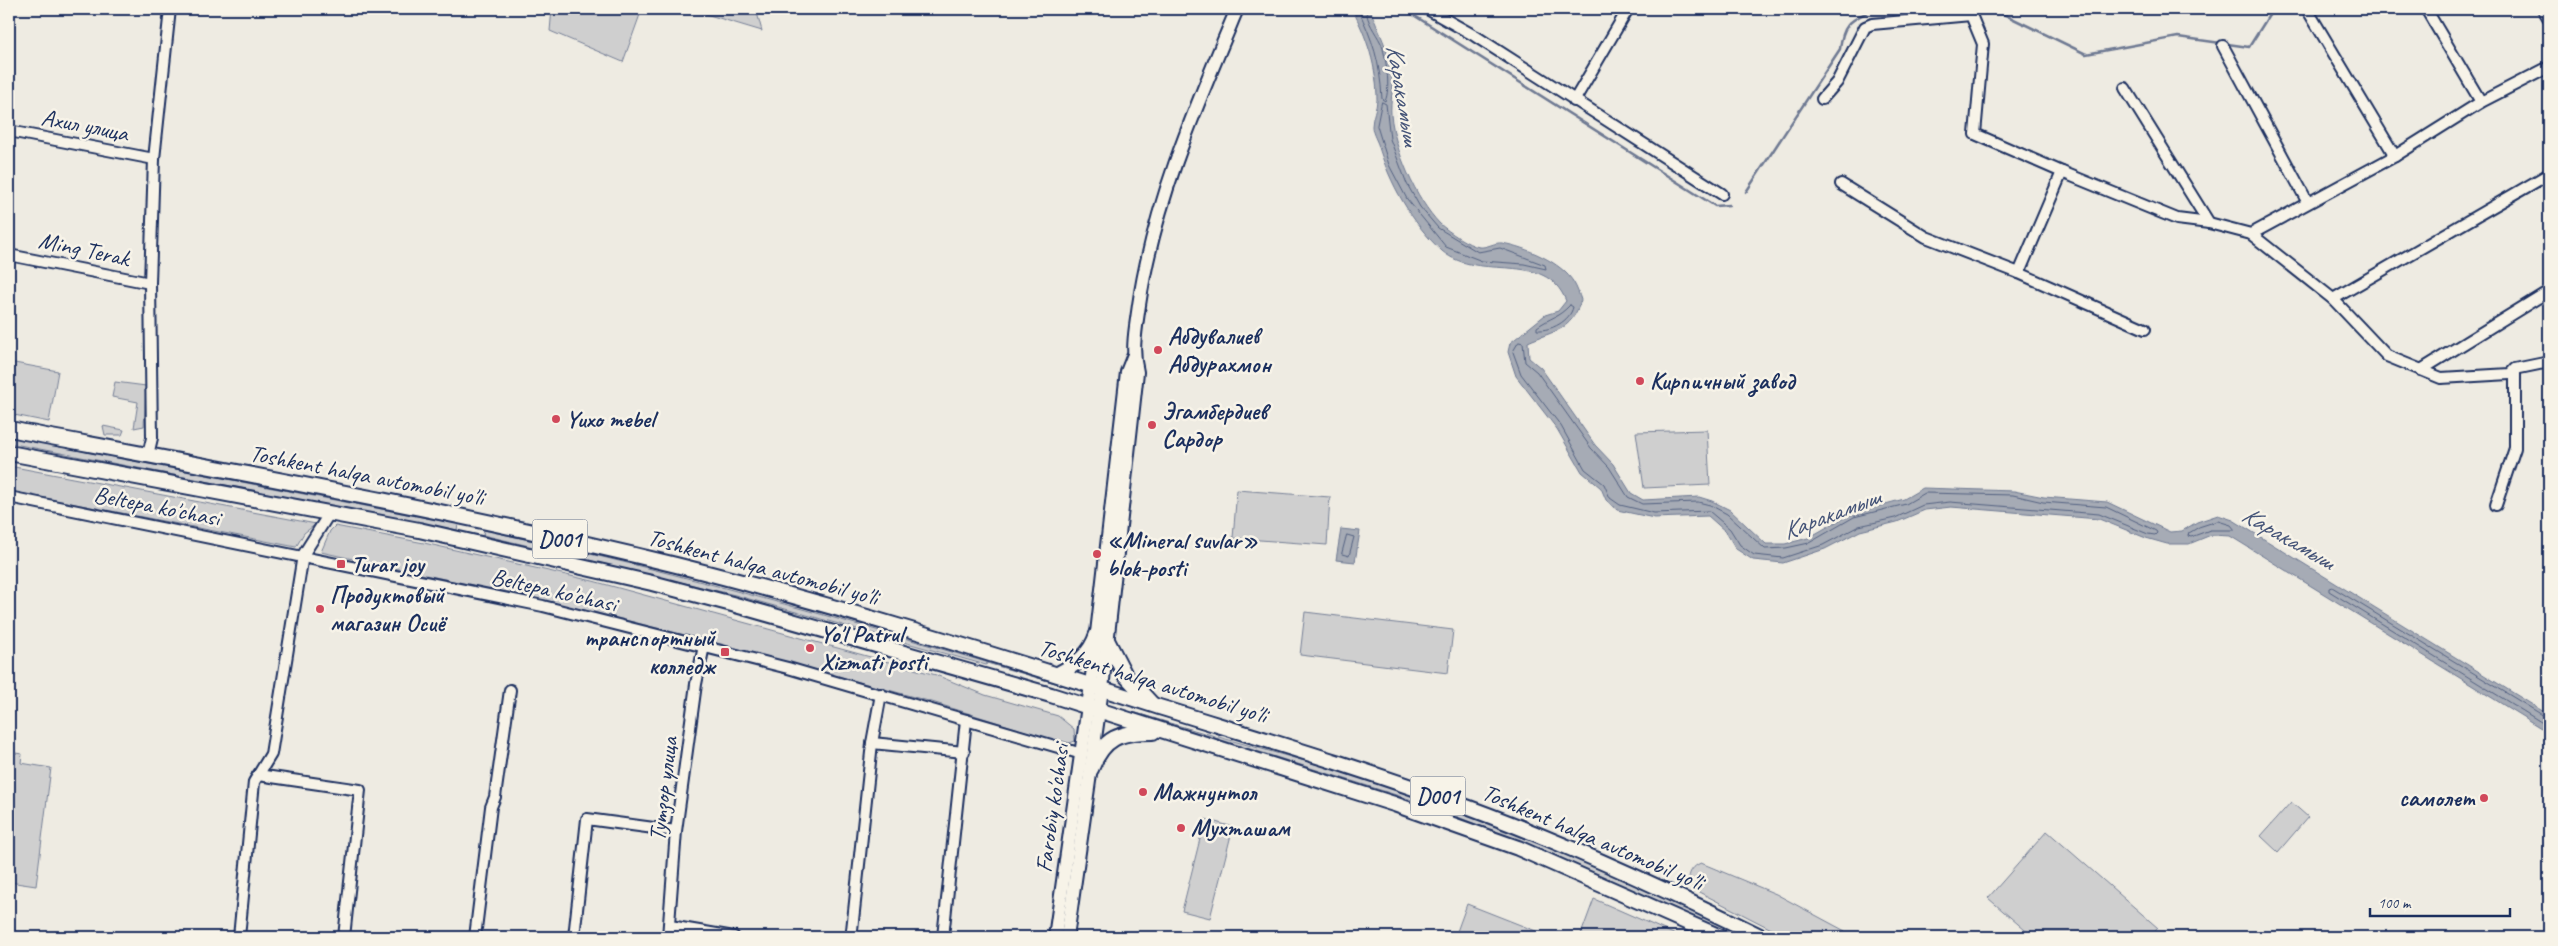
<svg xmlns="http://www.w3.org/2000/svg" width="2558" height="946" font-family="Caveat,sans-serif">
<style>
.green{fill:#cfcfcf;stroke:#757f96}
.water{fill:#a6abb5;stroke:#6e7992}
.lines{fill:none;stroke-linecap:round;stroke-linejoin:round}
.shore{stroke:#536181;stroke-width:1}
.stream{stroke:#6e7992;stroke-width:2.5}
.minor-casing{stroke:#1b2f5e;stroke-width:14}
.major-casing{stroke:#1b2f5e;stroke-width:16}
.highway-casing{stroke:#1b2f5e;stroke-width:18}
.minor{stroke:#f7f3e8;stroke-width:10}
.major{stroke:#f7f3e8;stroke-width:12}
.highway{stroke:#f7f3e8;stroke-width:14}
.poi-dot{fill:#d1495b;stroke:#f7f3e8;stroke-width:2}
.labels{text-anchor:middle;stroke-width:5;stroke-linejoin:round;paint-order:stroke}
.shield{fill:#f7f3e8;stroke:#5d6a87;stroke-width:1}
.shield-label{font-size:22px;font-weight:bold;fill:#1b2f5e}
.street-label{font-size:24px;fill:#1b2f5e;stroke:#f7f3e8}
.poi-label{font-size:24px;font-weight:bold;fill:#1b2f5e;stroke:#f7f3e8;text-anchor:start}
.water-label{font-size:25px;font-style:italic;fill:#455478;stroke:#f7f3e8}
</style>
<rect width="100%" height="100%" fill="#eeebe2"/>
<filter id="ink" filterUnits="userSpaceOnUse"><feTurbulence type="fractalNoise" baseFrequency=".02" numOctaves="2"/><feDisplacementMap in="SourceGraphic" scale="10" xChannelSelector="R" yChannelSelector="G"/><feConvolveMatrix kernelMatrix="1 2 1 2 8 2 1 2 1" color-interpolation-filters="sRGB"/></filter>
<g filter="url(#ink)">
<!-- green -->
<g class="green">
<path d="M552,9H642L623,62L550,31Z"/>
<path d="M689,9H756L762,31Z"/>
<path d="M9,362L58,371L49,422L9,414Z"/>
<path d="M115,382L146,386L144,426L134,428L138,402L112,397Z"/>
<path d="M103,426L124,430L122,435H105Z"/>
<path d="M1707,430L1710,485L1644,488L1636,432Z"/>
<path d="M10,437L458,524L457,530L9,443Z"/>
<path d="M9,466L316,524L304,533L296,547L9,491Z"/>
<path d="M1237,490L1330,497L1327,545L1233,538Z"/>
<path d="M335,526L424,543L593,581L936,675L985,695L1058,716L1074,729L1075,741L1067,744L932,702L725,645L585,610L321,552L330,531Z"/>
<path d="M484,530C686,573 884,631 1082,691L987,663L986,665L735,595L483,535Z"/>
<path d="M1305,612L1453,630L1448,673L1300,655Z"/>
<path d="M1133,712C1233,743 1335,766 1434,802C1542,841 1646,889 1750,937H1736L1567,861L1431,806Z"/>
<path d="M9,752L22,754L21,763L51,768L36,886L9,882Z"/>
<path d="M2291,802L2308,817L2278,852L2261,836Z"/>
<path d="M1205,819L1233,827L1210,918L1182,911Z"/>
<path d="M2047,831L2158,928L2150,937H2033L1988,898Z"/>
<path d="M1701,863L1776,894L1845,931L1841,937H1787L1693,889C1685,879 1690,867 1701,863Z"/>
<path d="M1594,899L1678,936L1680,937H1580Z"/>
<path d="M1467,904L1551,937H1455Z"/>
</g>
<!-- water -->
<g class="water">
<path d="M1352,9H1370C1378,31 1389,49 1392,73C1394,87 1390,101 1391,115C1395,150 1415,198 1440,224C1449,232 1468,245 1479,247C1487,248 1495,242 1502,243C1525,247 1562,262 1574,283C1577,288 1579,294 1581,300C1571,332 1555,330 1528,342L1529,358L1541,368L1595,445L1613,464L1631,493L1643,500L1699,497L1712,501L1730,510L1766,544H1785L1808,538L1852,513L1904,499L1923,488L2014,491L2044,497L2107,502L2170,532L2182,531L2197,522L2218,515L2233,520L2549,715V733L2230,536L2211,535L2189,544H2167L2146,538L2099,519L1951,507L1925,510L1897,522L1860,531L1825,549L1783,563L1753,560L1736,549L1726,532L1708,516L1654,518L1617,510L1606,500L1601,488L1582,472L1557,429L1516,376L1508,352L1510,343L1545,315L1558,311L1566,301C1545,248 1479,283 1442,251C1412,224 1389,182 1378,144C1376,139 1372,132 1372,126C1372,117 1377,108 1377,100C1377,67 1367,37 1352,9Z"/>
<path d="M1341,529L1360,531L1355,562L1336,560Z"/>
</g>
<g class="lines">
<!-- shore -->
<g class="shore">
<path d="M1358,9C1373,41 1380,61 1382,99L1385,101C1391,90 1386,55 1381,43C1375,31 1367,23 1366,9"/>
<path d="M1382,102L1386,104L1390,139L1407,184L1420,207L1438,228L1478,252L1500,248L1545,265L1546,269L1524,264L1482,261L1446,247L1407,199L1389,165L1377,126Z"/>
<path d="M1570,305L1573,307C1570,321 1551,331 1537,330V327C1551,317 1558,318 1570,305Z"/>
<path d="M1519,342L1523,343L1525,362L1537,372L1591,448L1609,467L1628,497L1642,504L1698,502L1710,505L1727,514L1765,549L1786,548L1809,543L1854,517L1906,504L1925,493L2013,495L2043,502L2106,507L2156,531L2157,533L2155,535L2148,534L2099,514L1950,502L1923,505L1895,518L1859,526L1823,545L1783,558L1754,555L1740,545L1730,529L1709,511L1654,513L1620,505L1610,498L1604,484L1585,469L1561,426L1521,374L1513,352Z"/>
<path d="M2218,521L2231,525L2235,530H2210L2191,537L2188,536L2189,533L2199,527Z"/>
<path d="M1347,535L1354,537L1349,556L1342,554Z"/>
<path d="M2549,719L2332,587L2329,588V591L2549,727"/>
</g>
<!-- stream -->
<g class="stream">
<path d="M1404,9L1715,206L1729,205"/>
<path d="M1993,9L2086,54L2178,37L2249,47L2273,9"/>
<path d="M1746,192L1840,49C1843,22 1851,21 1873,9"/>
</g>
<!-- minor casing -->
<g class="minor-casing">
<g id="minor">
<path d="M1427,9L1475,36L1722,194"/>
<path d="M1971,9V15L1983,44L1975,134L2062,172L2177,219L2209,223L2251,234L2333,299L2387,356L2441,378L2510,374L2515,369L2549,362"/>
<path d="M2307,9L2395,156"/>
<path d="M2426,9L2481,102"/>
<path d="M2543,9L2549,19"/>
<path d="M2223,46L2307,201"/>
<path d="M2125,88L2209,223"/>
<path d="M1822,99L1837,82L1865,27L1872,24L1971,15"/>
<path d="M1574,101L1628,9"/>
<path d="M9,131L154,159"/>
<path d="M1841,184L1926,237L2019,273L2145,329"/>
<path d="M2251,234L2395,156L2481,102L2549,67"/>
<path d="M9,255L150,283"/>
<path d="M2019,273L2062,172"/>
<path d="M2333,299L2549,174"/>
<path d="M2421,370L2549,291"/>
<path d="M148,455L152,438L150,283L154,159L170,9"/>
<path d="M9,497L543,606L788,668L1082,754"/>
<path d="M2496,505L2515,448V369"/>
<path d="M872,743L964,752"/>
<path d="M258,775L360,790L344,937"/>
<path d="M670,926L734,937"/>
<path d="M852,930L872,743L881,694"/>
<path d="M239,937L254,782L271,754L303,555L329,514"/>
<path d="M475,937L491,807L495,797L510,690"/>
<path d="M574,937L587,819L676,831"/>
<path d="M668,937L676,831L696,684L704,646"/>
<path d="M943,937L966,720"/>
</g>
</g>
<!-- major casing -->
<g class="major-casing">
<g id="major">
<path d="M1055,937L1091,685L1127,372L1133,357"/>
<path d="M1067,937L1102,689L1137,372C1131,349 1136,328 1139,305C1154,202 1197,104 1237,9"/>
</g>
</g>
<!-- highway casing -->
<g class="highway-casing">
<g id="highway">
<path d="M9,429C232,471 455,511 676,565C836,605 995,655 1153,705C1252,736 1352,765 1450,801C1557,839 1661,887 1762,937"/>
<path d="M9,453L419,530L652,583L732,604L1051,695L1394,804L1518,848L1720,937"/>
<path d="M1107,640L1125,675L1151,703"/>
<path d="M1058,674C1077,664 1090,655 1097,634"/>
<path d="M1091,769C1104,737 1119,732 1153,732"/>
</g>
</g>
<!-- minor -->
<use href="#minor" class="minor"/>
<!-- major -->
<use href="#major" class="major"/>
<!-- highway -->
<use href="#highway" class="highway"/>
</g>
</g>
<!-- markers -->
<g class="poi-dot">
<circle cx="1158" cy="350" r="5"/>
<circle cx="1640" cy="381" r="5"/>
<circle cx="556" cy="419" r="5"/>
<circle cx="1152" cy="425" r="5"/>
<circle cx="1097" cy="554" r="5"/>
<rect x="336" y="559" width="10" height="10" rx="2.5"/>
<circle cx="320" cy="609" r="5"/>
<circle cx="810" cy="648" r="5"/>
<rect x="720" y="647" width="10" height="10" rx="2.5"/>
<circle cx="1143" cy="792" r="5"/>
<circle cx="2484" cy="798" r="5"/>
<circle cx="1181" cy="828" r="5"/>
</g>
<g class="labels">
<!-- shield labels -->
<g class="shield">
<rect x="532.5" y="519.5" width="55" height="39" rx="4"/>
<rect x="1410.5" y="776.5" width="55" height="39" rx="4"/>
</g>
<g class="shield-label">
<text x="560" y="547">D001</text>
<text x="1438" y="804">D001</text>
</g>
<!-- street labels -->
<g class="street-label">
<text transform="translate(85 125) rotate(11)" y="8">Ахил улица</text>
<text transform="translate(84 249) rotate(12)" y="8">Ming Terak</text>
<text transform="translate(367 475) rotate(11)" y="8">Toshkent halqa avtomobil yo'li</text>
<text transform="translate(157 506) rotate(11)" y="8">Beltepa ko'chasi</text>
<text transform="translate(763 567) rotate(15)" y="8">Toshkent halqa avtomobil yo'li</text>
<text transform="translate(554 590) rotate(13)" y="8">Beltepa ko'chasi</text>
<text transform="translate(1153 681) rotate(17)" y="8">Toshkent halqa avtomobil yo'li</text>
<text transform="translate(663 789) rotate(-83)" y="8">Тутзор улица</text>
<text transform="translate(1052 808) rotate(-82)" y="8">Farobiy ko'chasi</text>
<text transform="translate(1593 837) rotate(23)" y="8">Toshkent halqa avtomobil yo'li</text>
</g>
<!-- poi labels -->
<g class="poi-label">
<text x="1168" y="344">Абдувалиев<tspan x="1168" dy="28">Абдурахмон</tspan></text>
<text x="1650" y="389">Кирпичный завод</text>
<text x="1162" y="419">Эгамбердиев<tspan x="1162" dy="28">Сардор</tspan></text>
<text x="566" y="427">Yuxo mebel</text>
<text x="1107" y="548">«Mineral suvlar»<tspan x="1107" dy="28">blok-posti</tspan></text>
<text x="351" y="572">Turar joy</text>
<text x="330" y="603">Продуктовый<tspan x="330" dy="28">магазин Осиё</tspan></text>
<text x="820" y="642">Yo'l Patrul<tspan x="820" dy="28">Xizmati posti</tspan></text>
<text x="715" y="646" text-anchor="end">транспортный<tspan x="715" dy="28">колледж</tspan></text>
<text x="1153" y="800">Мажнунтол</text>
<text x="2474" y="806" text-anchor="end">самолет</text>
<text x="1191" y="836">Мухташам</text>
</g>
<!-- water labels -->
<g class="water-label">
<text transform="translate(1404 95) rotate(80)" y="9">Каракамыш</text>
<text transform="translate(1831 513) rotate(-21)" y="9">Каракамыш</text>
<text transform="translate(2289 537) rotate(30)" y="9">Каракамыш</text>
</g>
</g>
<!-- margin -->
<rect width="2558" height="946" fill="none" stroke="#f7f3e8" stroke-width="30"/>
<rect x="15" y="15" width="2528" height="916" fill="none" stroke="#1b2f5e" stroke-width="2" filter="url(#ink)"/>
<!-- scale -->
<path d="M2370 908v8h140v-8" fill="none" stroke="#1b2f5e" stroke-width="2.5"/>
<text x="2378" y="908" font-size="15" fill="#1b2f5e" stroke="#f7f3e8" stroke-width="4" paint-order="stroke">100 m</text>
</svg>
